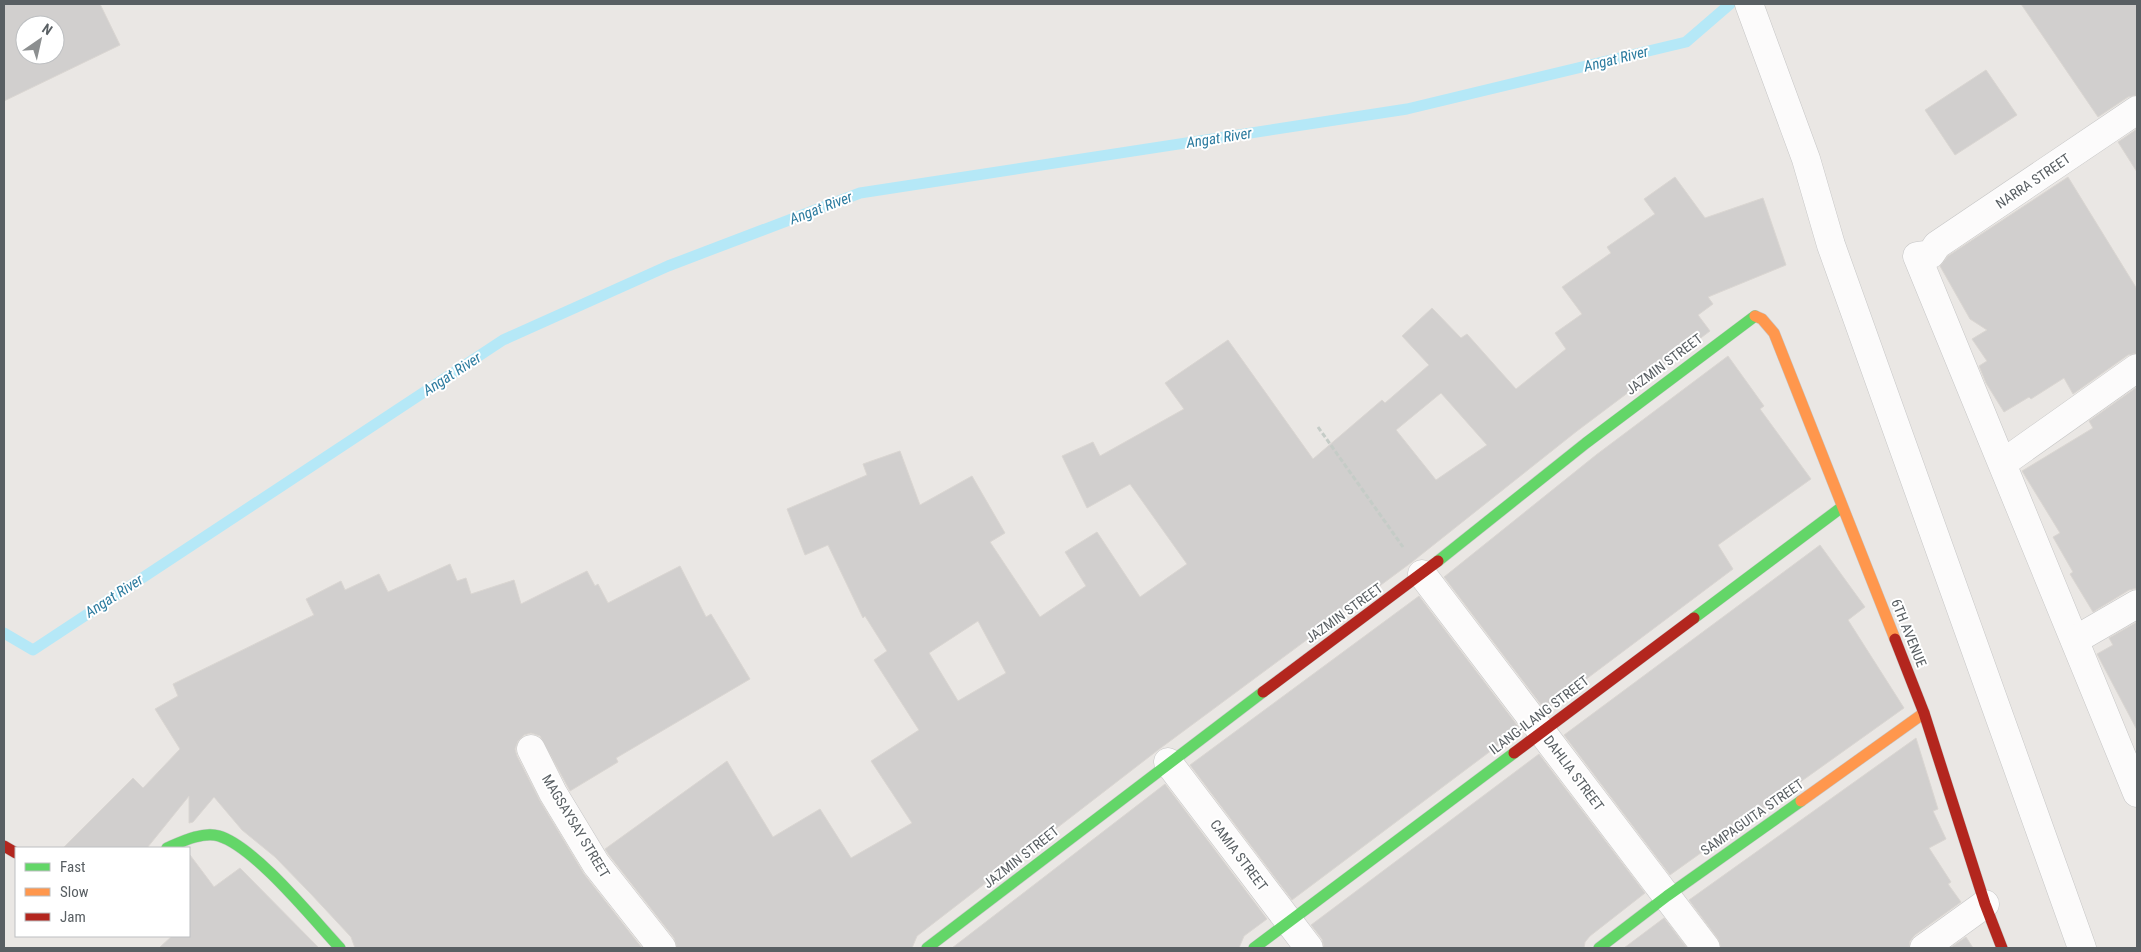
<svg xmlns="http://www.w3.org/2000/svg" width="2141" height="952" font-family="'Roboto Condensed',sans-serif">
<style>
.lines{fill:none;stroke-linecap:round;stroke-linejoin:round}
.stream{stroke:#b5e8f7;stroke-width:11}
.building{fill:#d1cfce;stroke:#dad6d2;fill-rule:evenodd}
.street-casing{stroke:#c6c6c6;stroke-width:29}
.fast-casing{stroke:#c6c6c6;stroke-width:12}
.slow-casing{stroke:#c6c6c6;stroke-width:12}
.jam-casing{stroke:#c6c6c6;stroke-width:12}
.path{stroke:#c5ccc7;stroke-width:3;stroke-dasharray:5 2.5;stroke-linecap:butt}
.street{stroke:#fcfbfb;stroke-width:28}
.fast{stroke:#63d668;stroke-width:11}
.slow{stroke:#ff974d;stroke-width:11}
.jam{stroke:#b3261e;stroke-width:11}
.labels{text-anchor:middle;stroke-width:4;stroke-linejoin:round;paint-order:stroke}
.street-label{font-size:14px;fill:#595f63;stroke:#fff}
.water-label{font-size:15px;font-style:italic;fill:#2c7b9f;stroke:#fff}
</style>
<rect width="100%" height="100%" fill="#eae7e4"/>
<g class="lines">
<!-- stream -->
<path class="stream" d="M4,633L33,650L503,340L668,266L860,193L1407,109L1686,42L1730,4"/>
</g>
<!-- building -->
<g class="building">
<path d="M4,4H100L120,45L4,101ZM25,25H55V55H25Z"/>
<path d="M2021,4H2137V95L2128,97L2098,117Z"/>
<path d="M1986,70L2017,115L1955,155L1925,110Z"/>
<path d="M2137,129V172L2118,142Z"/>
<path d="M1675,177L1705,218L1763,198L1786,265L1708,297L1713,304L1698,315L1710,331L1577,431L1412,562L1158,750L917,936L912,948H677L674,938L609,855L605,849L727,761L773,837L820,809L851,858L912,823L871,761L919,730L874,660L887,651L865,616L863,618L828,545L805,555L787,509L867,475L863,464L900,451L920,505L972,476L1005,533L990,542L1040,617L1086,586L1065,552L1097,532L1140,597L1187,564L1130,484L1087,508L1062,456L1093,442L1100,456L1184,409L1165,383L1228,340L1313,459L1382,400L1385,403L1429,365L1402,336L1432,308L1461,338L1467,334L1516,389L1566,349L1555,333L1582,314L1562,287L1611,253L1607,247L1655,214L1644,199ZM1441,393L1487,445L1436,480L1396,430ZM978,621L1006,673L958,701L929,653Z"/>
<path d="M2068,177L2137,289V353L2128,355L2073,394L2064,378L2031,399L2029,397L2004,412L1986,383L1979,366L1987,361L1972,339L1987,330L1970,319L1940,266L1948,256Z"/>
<path d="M1728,356L1764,406L1760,409L1811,479L1718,545L1733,569L1545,710L1444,577L1596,455Z"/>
<path d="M2137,387V588L2129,590L2093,612L2070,574L2073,572L2053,537L2060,533L2022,471L2093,428L2089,421Z"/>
<path d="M1820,545L1865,607L1848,620L1904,708L1670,875L1564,735Z"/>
<path d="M450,564L457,581L466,578L471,594L514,580L521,604L587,571L595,586L598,584L608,603L680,566L706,617L711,614L750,679L616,758L618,762L570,791L540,736L531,733L524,735L518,741L515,749L517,756L540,801L584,874L642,948H355L351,937L310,893L275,857L242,830L214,797L193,822L189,823V796L147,848H63L133,778L143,788L180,749L155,709L178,696L173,684L314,615L306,599L341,581L345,590L379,574L388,592Z"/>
<path d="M1419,596L1520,729L1292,900L1190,765Z"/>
<path d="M2137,622V730L2097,654L2113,645L2109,638Z"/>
<path d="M1916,738L1938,809L1933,811L1946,839L1929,848L1951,882L1948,884L1961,902L1915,935L1910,941L1909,948H1721L1718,939L1689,900Z"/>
<path d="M1539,754L1645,893L1590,936L1585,942L1584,948H1324L1322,939L1311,925Z"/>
<path d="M1165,784L1267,919L1244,936L1239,948H952Z"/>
<path d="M190,855L214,887L240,868L319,948H159L172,936H189Z"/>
<path d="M1664,918L1687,948H1624Z"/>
<path d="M1966,937L1973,948H1950Z"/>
</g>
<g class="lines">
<!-- street casing -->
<g class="street-casing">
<g id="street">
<path d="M1749,4L1806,159L1831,245L2082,948"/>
<path d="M2137,110L1937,245L1931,254L1917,256L2137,793"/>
<path d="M2003,463L2137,368"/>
<path d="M1422,574L1706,948"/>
<path d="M2075,640L2137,604"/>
<path d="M531,749L553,793L596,864L662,948"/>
<path d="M1168,762L1309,948"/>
<path d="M1924,948L1985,904"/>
</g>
</g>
<!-- fast casing -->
<g class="fast-casing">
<g id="fast">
<path d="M1438,561L1586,443L1755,316"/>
<path d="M1694,618L1842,507"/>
<path d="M167,848C181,842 203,831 219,836C255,847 313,919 340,948"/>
<path d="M927,948L1263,692"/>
<path d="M1254,948L1514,753"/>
<path d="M1599,948L1667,896L1801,801"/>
</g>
</g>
<!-- slow casing -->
<g class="slow-casing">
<g id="slow">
<path d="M1755,316L1762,319L1774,333L1895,639"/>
<path d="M1801,801L1924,713"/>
</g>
</g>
<!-- jam casing -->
<g class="jam-casing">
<g id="jam">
<path d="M1895,639L1924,713L1985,904L2002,948"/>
<path d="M1263,692L1438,561"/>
<path d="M1514,753L1694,618"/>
<path d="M4,846L16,853"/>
</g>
</g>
<!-- path -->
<path class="path" d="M1318,427L1403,547"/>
<!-- street -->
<use href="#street" class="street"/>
<!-- fast -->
<use href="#fast" class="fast"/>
<!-- slow -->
<use href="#slow" class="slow"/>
<!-- jam -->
<use href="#jam" class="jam"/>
</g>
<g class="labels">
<!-- street labels -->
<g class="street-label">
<text transform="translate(2033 181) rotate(-34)" y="5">NARRA STREET</text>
<text transform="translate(1664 364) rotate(-37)" y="5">JAZMIN STREET</text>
<text transform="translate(1344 613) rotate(-36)" y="5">JAZMIN STREET</text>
<text transform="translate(1909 633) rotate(68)" y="5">6TH AVENUE</text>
<text transform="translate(1539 715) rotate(-37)" y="5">ILANG-ILANG STREET</text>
<text transform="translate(1574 773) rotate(53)" y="5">DAHLIA STREET</text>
<text transform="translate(1752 817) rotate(-35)" y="5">SAMPAGUITA STREET</text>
<text transform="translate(576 826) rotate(59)" y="5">MAGSAYSAY STREET</text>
<text transform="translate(1239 855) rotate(53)" y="5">CAMIA STREET</text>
<text transform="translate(1021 857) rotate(-38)" y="5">JAZMIN STREET</text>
</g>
<!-- water labels -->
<g class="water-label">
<text transform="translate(1616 59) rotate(-14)" y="5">Angat River</text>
<text transform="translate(1219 138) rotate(-9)" y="5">Angat River</text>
<text transform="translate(821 208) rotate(-21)" y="5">Angat River</text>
<text transform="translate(452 374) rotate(-33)" y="5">Angat River</text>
<text transform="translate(114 596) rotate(-33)" y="5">Angat River</text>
</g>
</g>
<!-- border -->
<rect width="2141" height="952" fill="none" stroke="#595f63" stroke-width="10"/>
<!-- legend -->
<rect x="15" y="847" width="175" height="90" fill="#ffffff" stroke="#bdbfc1"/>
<rect x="25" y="863" width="25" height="8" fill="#63d668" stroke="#bdbfc1"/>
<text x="60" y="872" font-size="15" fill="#595f63">Fast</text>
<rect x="25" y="888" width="25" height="8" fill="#ff974d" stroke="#bdbfc1"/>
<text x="60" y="897" font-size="15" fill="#595f63">Slow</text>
<rect x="25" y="913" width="25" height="8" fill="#b3261e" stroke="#bdbfc1"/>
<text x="60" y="922" font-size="15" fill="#595f63">Jam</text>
<!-- north arrow -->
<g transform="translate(40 40) rotate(34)"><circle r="24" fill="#ffffff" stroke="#bdbfc1"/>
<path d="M0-4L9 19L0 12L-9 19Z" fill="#8c8f90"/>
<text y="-8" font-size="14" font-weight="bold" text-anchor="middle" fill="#595f63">N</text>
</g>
</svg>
